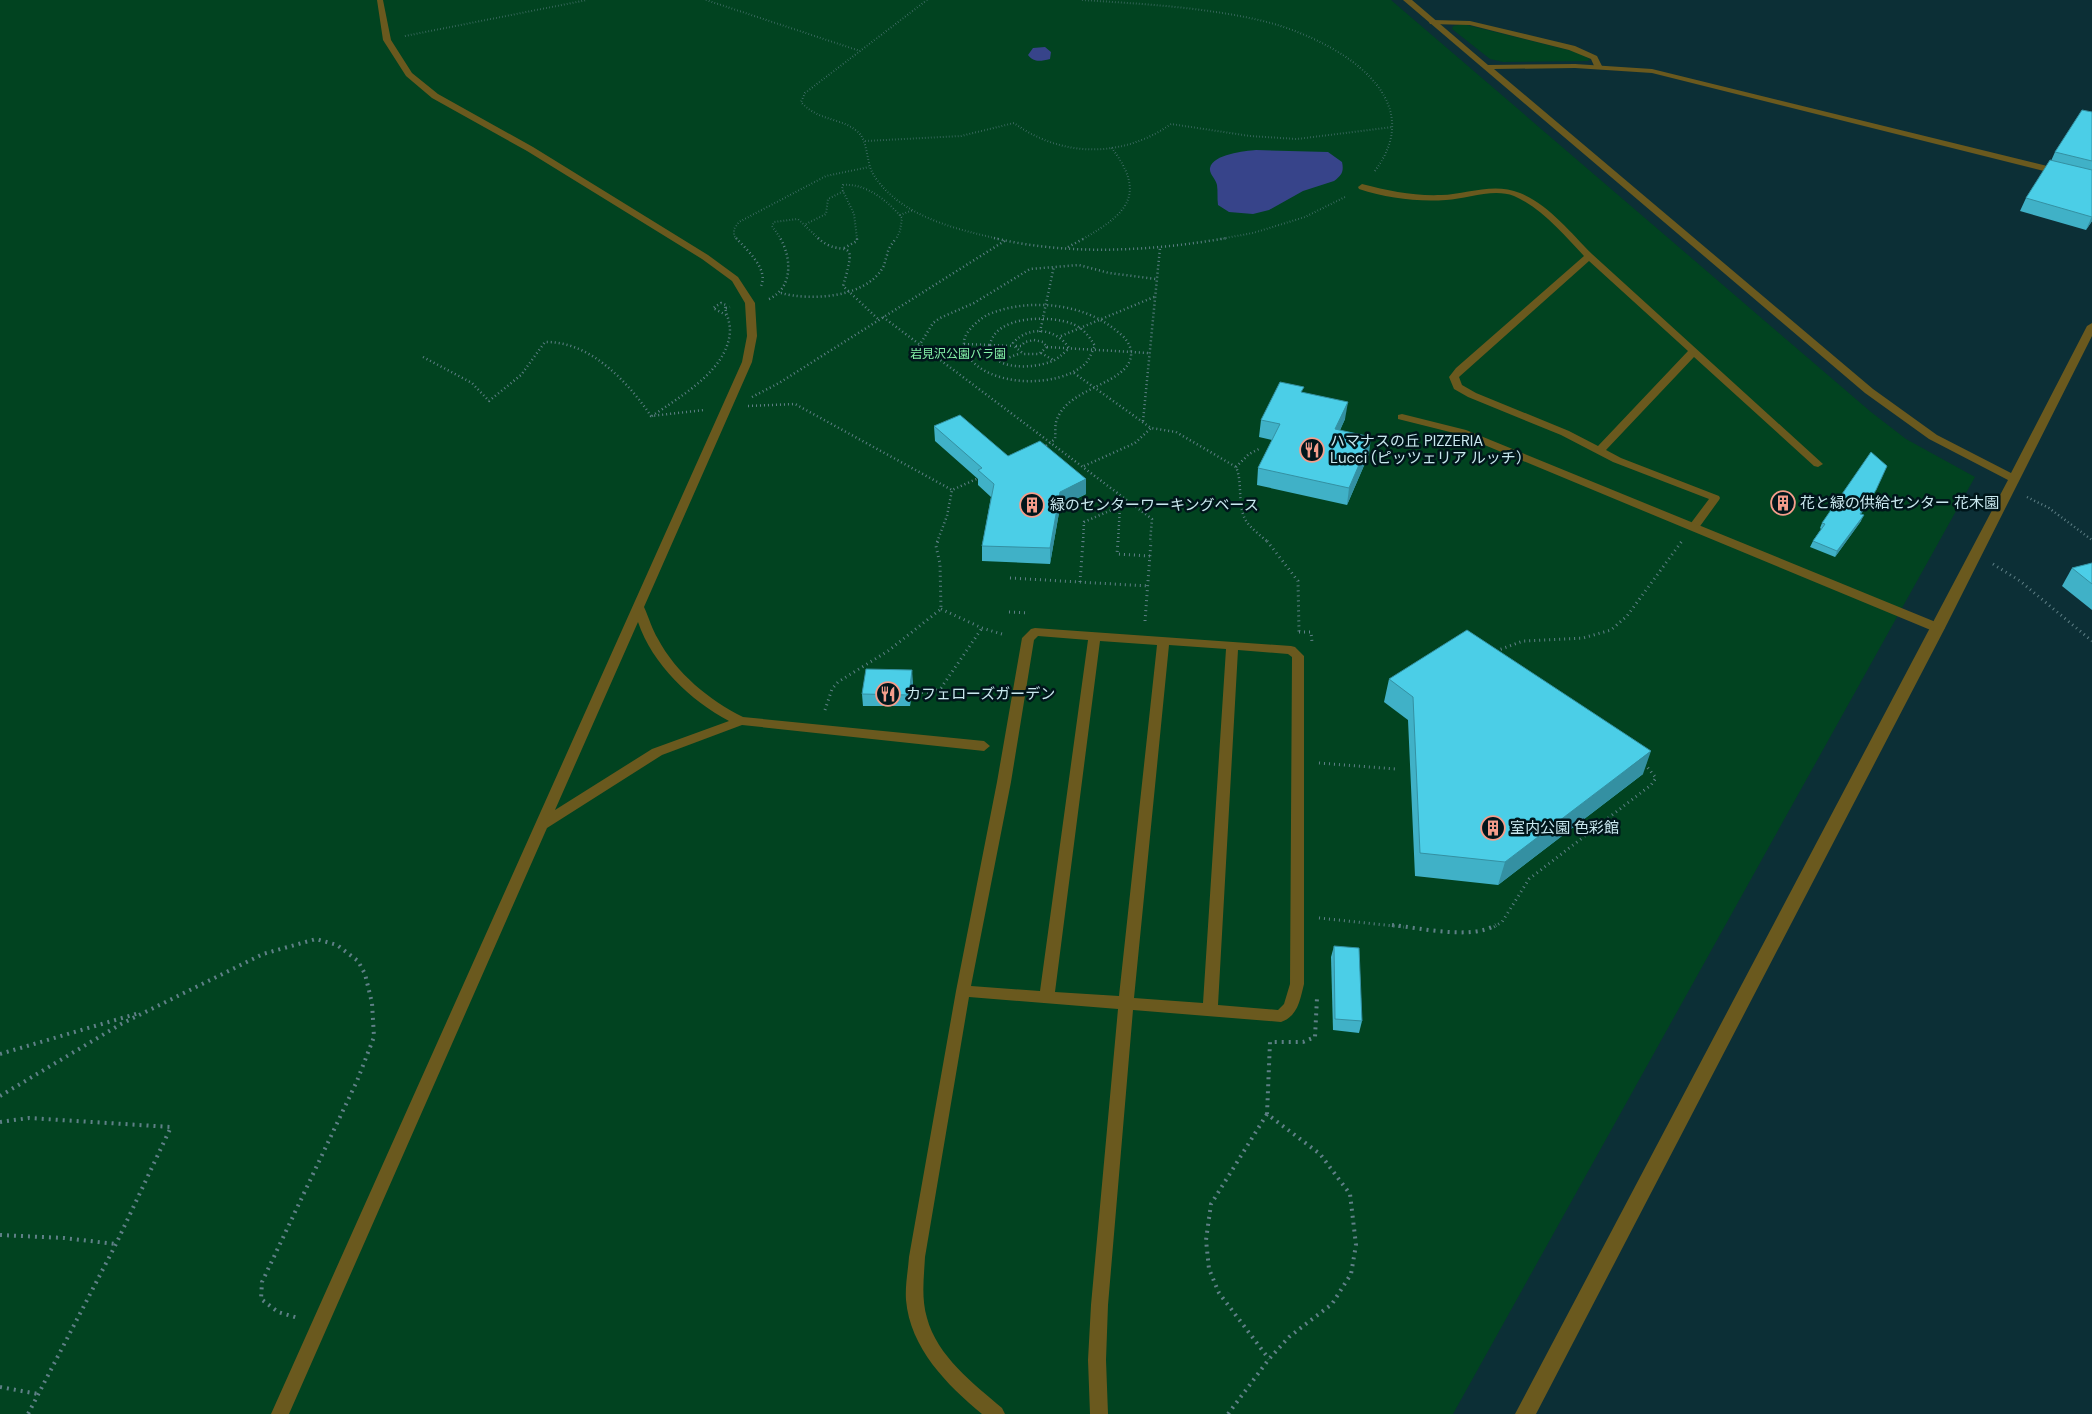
<svg xmlns="http://www.w3.org/2000/svg" width="2092" height="1414" font-family="'DM Sans','Noto Sans JP',sans-serif">
<style>
.green{fill:#014320}
.water{fill:#37448a}
.lines{fill:none;stroke-linecap:round;stroke-linejoin:round}
.path-far3{stroke:#5f8087;stroke-width:2;stroke-dasharray:0.5 2.5;stroke-linecap:butt}
.path-far2{stroke:#5f8087;stroke-width:2.5;stroke-dasharray:1 3;stroke-linecap:butt}
.path-far1{stroke:#5f8087;stroke-width:3;stroke-dasharray:1 4;stroke-linecap:butt}
.path{stroke:#5f8087;stroke-width:4;stroke-dasharray:2 5;stroke-linecap:butt}
.service{fill:#6a591e;fill-rule:evenodd}
.minor{fill:#6a591e;fill-rule:evenodd}
.tertiary{fill:#6a591e;fill-rule:evenodd}
.wall{fill:#40b1c7}
.shaded-wall{fill:#3490a2}
.building{fill:#4bcee7;stroke:#3490a2}
.labels{text-anchor:middle;stroke-width:5;stroke-linejoin:round;paint-order:stroke}
.far-park-label{font-size:12px;fill:#85f4a9;stroke:#00161b}
.poi-label{font-size:15px;fill:#c9e8ef;stroke:#00161b;text-anchor:start}
</style>
<rect width="100%" height="100%" fill="#0c2f36"/>
<!-- green -->
<g class="green">
<path d="M0,0H1391L1871,412L1906,439L1975,477L1453,1414H0Z"/>
<path d="M1463,24L1576,52L1590,59L1588,61L1503,62L1490,59L1452,29L1453,26Z"/>
</g>
<!-- water -->
<g class="water">
<path d="M1045,47L1051,52L1050,59C1041,61 1034,63 1028,55L1033,48Z"/>
<path d="M1256,150L1328,152L1342,162C1344,171 1342,175 1334,181L1303,191L1269,210L1253,214L1229,212L1218,205C1217,198 1218,192 1217,185C1216,179 1209,174 1210,168C1213,154 1245,151 1256,150Z"/>
</g>
<g class="lines">
<!-- path-far3 -->
<g class="path-far3">
<path d="M706,0L860,51"/>
<path d="M927,0L805,93L801,102C819,122 841,117 858,132C868,141 866,161 873,174C899,216 955,229 999,239"/>
<path d="M1082,0C1143,4 1204,7 1263,21C1328,37 1435,93 1374,172"/>
<path d="M405,36L587,0"/>
<path d="M865,141L961,136L1014,123C1062,158 1123,158 1171,124L1250,136L1297,139L1393,127"/>
<path d="M900,215L913,210"/>
<path d="M806,224L826,214L828,199L844,191"/>
<path d="M737,239L734,236V229L739,222L826,176L869,167"/>
<path d="M781,239L772,226L774,222L798,219L819,239"/>
<path d="M857,239L854,214L842,189L843,185C866,183 888,201 902,218L900,231L896,239"/>
<path d="M1083,239C1128,213 1147,194 1111,147"/>
<path d="M1220,239L1253,233L1305,217L1347,196"/>
</g>
<!-- path-far2 -->
<g class="path-far2">
<path d="M736,238C746,249 769,269 761,286"/>
<path d="M818,238C842,261 860,230 843,286L879,320"/>
<path d="M994,238C1069,256 1152,251 1227,238"/>
<path d="M1068,247L1085,238"/>
<path d="M844,248L857,241V238"/>
<path d="M781,293C810,301 864,298 882,269C885,265 885,260 887,255C888,248 893,243 896,238"/>
<path d="M769,299C793,288 792,258 780,238"/>
<path d="M725,308L726,305L721,303L713,308L726,315"/>
<path d="M883,317L1152,519L1150,542"/>
<path d="M1040,332L1054,266"/>
<path d="M1061,336L1154,297"/>
<path d="M1034,340L1043,342L1047,347L1039,354H1024L1014,346H1021L1025,342Z"/>
<path d="M964,344L990,345"/>
<path d="M990,345L1014,346"/>
<path d="M990,345C990,372 1034,368 1050,362C1058,359 1063,354 1069,348C1056,328 1029,325 1013,343L1014,346"/>
<path d="M990,345C995,315 1051,315 1073,324C1084,329 1089,336 1095,346C1092,351 1090,358 1086,363C1060,389 986,388 967,354C963,347 963,340 967,333C972,326 980,319 987,315C1028,297 1086,303 1119,333C1126,338 1132,346 1131,356C1127,384 1071,387 1058,417C1054,424 1056,432 1055,439L1043,448"/>
<path d="M919,346L933,323L940,318L974,303L1030,269L1079,265L1109,273L1156,279"/>
<path d="M1047,347L1148,353"/>
<path d="M1041,353L1055,361"/>
<path d="M423,357L472,383L489,401L521,375L545,342C590,341 628,382 651,416L704,410"/>
<path d="M1002,360L1021,353"/>
<path d="M1074,373L1151,428L1176,432L1236,467C1243,483 1237,503 1245,519C1249,527 1261,536 1268,542"/>
<path d="M752,397L779,383L1006,240"/>
<path d="M748,406L795,404L952,490"/>
<path d="M652,416C681,396 728,370 730,331C730,323 727,315 725,308L730,307"/>
<path d="M1143,421L1160,248"/>
<path d="M1084,466L1135,443L1151,428"/>
<path d="M1236,467L1249,454L1259,449"/>
<path d="M2027,497L2049,508L2092,540"/>
<path d="M937,542L947,516L952,490L981,477"/>
<path d="M1083,542L1084,522L1130,502"/>
<path d="M1118,542L1120,506"/>
</g>
<!-- path-far1 -->
<g class="path-far1">
<path d="M1118,541L1117,554L1150,556"/>
<path d="M1267,541L1298,581L1299,632"/>
<path d="M1993,564L2020,581L2092,641"/>
<path d="M1010,578L1148,586"/>
<path d="M1080,582L1083,541"/>
<path d="M941,609L982,628L1005,635"/>
<path d="M1009,612L1029,613"/>
<path d="M1145,621L1151,541"/>
<path d="M1299,632H1311L1312,642"/>
<path d="M1496,651L1523,641L1583,638L1611,630L1627,616L1682,541"/>
<path d="M917,692L930,693L941,688L982,628"/>
<path d="M825,710L832,689L838,682L888,651L941,609L940,564L936,546L938,541"/>
<path d="M1319,763L1396,769"/>
<path d="M1319,918L1404,927"/>
<path d="M1494,927L1502,922L1529,879L1651,785L1656,778L1644,763"/>
</g>
<!-- path -->
<g class="path">
<path d="M1392,925C1420,928 1471,940 1496,925"/>
<path d="M0,1054L139,1013"/>
<path d="M0,1096L121,1024L263,954L316,939L337,945L358,961L365,974L372,1003L374,1037L357,1081L262,1282L261,1299L278,1312L298,1318"/>
<path d="M1267,1114L1211,1204L1206,1240L1209,1269L1219,1293L1269,1359"/>
<path d="M0,1122L29,1118L171,1127L116,1244L28,1414"/>
<path d="M0,1235L64,1238L116,1244"/>
<path d="M0,1387L38,1394"/>
<path d="M1228,1414L1269,1359L1289,1337L1332,1304L1351,1274L1356,1245L1350,1194L1320,1154L1267,1114L1270,1042H1303L1315,1037L1317,998"/>
</g>
<!-- service -->
<g class="service">
<path d="M377,0H383L391,40L412,73L438,94L533,147L708,255L738,277L755,303L757,336L752,362L644,607C649,618 652,629 658,639C676,673 709,700 743,717L984,741L990,746L984,751L742,725L662,755L547,828L289,1414H271L742,362L747,336L745,303L732,281L702,259L527,151L432,98L406,76L383,40ZM638,622C652,664 691,701 729,721L652,749L555,810Z"/>
<path d="M1433,20L1470,21L1575,46L1597,56L1602,66L1595,68L1591,59L1569,50L1470,25L1430,24L1429,22Z"/>
<path d="M1362,184C1389,191 1413,196 1441,195C1467,194 1494,182 1520,193C1548,204 1571,233 1592,254L1823,464L1818,467L1814,466L1694,357L1606,450L1621,458L1719,496L1720,498L1719,500L1698,529L1694,530L1688,527L1709,499L1613,462L1561,435L1468,397L1454,389L1449,377L1456,368L1584,256C1564,235 1542,208 1514,196C1493,188 1467,199 1446,200C1416,202 1387,198 1359,189L1358,187ZM1589,261L1688,351L1598,446L1569,431L1476,393L1462,385L1459,377Z"/>
<path d="M1035,628L1291,646L1295,647L1304,656V984C1300,1000 1298,1016 1281,1022L1133,1010L1108,1305L1106,1360L1108,1414H1090L1088,1360L1091,1305L1118,1009L969,997L925,1257C924,1277 921,1298 927,1318C937,1356 974,1384 1002,1408L1005,1414H982C947,1385 910,1348 906,1300C905,1286 908,1271 909,1257L956,991L997,782L1022,638L1031,629ZM1038,636L1088,640L1040,991L971,986L1011,782L1034,640ZM1100,641L1157,645L1119,996L1055,992ZM1169,645L1226,649L1203,1003L1134,998ZM1238,650L1288,654L1292,657L1290,984L1284,1004L1278,1010L1218,1005Z"/>
</g>
<!-- minor -->
<path class="minor" d="M1402,414L1466,430L1943,625L1945,628L1938,632L1933,631L1458,434L1398,419V415Z"/>
<!-- tertiary -->
<path class="tertiary" d="M1403,0H1412L1488,65L1575,64L1652,69L2092,177V183L1652,73L1575,68L1494,69L1873,389L1937,435L2011,473L2087,326L2092,323V336L1945,628L1536,1414H1515L2008,480L1929,439L1865,393Z"/>
</g>
<!-- wall -->
<g class="wall">
<path d="M2092,112V221L2086,230L2020,211L2026,198L2051,161L2055,152Z"/>
<path d="M1303,393L1345,419L1340,430L1369,454L1347,505L1257,485L1258,468L1272,440L1259,437L1261,420Z"/>
<path d="M934,426L1008,456L1086,494L1060,507L1050,564L982,561V546L991,497L978,485V479L935,441Z"/>
<path d="M1873,496L1861,514V521L1835,557L1810,547L1813,541L1821,529L1820,528L1822,523Z"/>
<path d="M2092,563V610L2062,586L2072,568Z"/>
<path d="M1389,679L1643,774L1498,885L1415,876L1408,720L1384,702Z"/>
<path d="M913,682L910,706H863L862,694Z"/>
<path d="M1334,946L1362,1021L1359,1033L1333,1030L1331,957Z"/>
</g>
<!-- shaded-wall -->
<g class="shaded-wall">
<path d="M2092,216V221L2086,230Z"/>
<path d="M1348,402L1345,419L1333,446L1335,429Z"/>
<path d="M1371,437L1369,454L1347,505L1349,488Z"/>
<path d="M1887,466L1873,496L1857,520L1860,514Z"/>
<path d="M1086,479V494L1060,507L1050,564V548L1060,492Z"/>
<path d="M1864,515L1861,521L1835,557L1837,551Z"/>
<path d="M912,670L913,682L910,706L909,695Z"/>
<path d="M1651,751L1643,774L1498,885L1505,862Z"/>
</g>
<!-- building -->
<g class="building">
<path d="M2082,110L2092,112V161L2055,152Z"/>
<path d="M2050,160L2092,170V217L2026,198Z"/>
<path d="M1280,382L1304,387L1301,392L1348,402L1335,429L1371,437L1349,488L1258,468L1280,424L1261,420Z"/>
<path d="M960,415L1008,456L1040,441L1086,479L1060,492L1050,548L982,546L994,484L978,470L982,468L934,426Z"/>
<path d="M1871,452L1887,466L1876,490L1860,514L1864,515L1837,551L1813,541L1825,524L1822,523Z"/>
<path d="M2092,563V584L2072,568Z"/>
<path d="M1467,630L1651,751L1505,862L1420,853L1413,697L1389,679Z"/>
<path d="M866,669L912,670L909,695L862,694Z"/>
<path d="M1334,946L1359,948L1362,1021L1335,1019Z"/>
</g>
<!-- icons -->
<defs>
<g id="restaurant-ring" transform="scale(1.25)"><circle r="9.5" fill="#00161b" stroke="#f49d8b" stroke-width="1.5"/><path d="M-5-6h1v4h1v-4h1v4h1v-4h1v5L-1.5 .5V6h-2V.5L-5-1ZM5-6V6H3V1.5H1.5Q1.5-4 5-6Z" fill="#f49d8b"/></g>
<g id="building-ring" transform="scale(1.25)"><circle r="9.5" fill="#00161b" stroke="#f49d8b" stroke-width="1.5"/><path d="M-4-6H4V6H1V3H-1V6H-4ZM-2.5-4.3h1.7v1.8h-1.7ZM.8-4.3h1.7v1.8H.8ZM-2.5-1h1.7V.8h-1.7ZM.8-1h1.7V.8H.8Z" fill="#f49d8b"/></g>
</defs>
<g fill-rule="evenodd">
<use href="#restaurant-ring" x="1312" y="450"/>
<use href="#building-ring" x="1783" y="503"/>
<use href="#building-ring" x="1032" y="505"/>
<use href="#restaurant-ring" x="888" y="694"/>
<use href="#building-ring" x="1493" y="828"/>
</g>
<g class="labels">
<!-- far-park labels -->
<g class="far-park-label">
<text x="958" y="358">岩見沢公園バラ園</text>
</g>
<!-- poi labels -->
<g class="poi-label">
<text x="1330" y="446">ハマナスの丘 PIZZERIA<tspan x="1330" dy="17">Lucci (ピッツェリア ルッチ）</tspan></text>
<text x="1800" y="508">花と緑の供給センター 花木園</text>
<text x="1050" y="510">緑のセンターワーキングベース</text>
<text x="906" y="699">カフェローズガーデン</text>
<text x="1510" y="833">室内公園 色彩館</text>
</g>
</g>
</svg>
